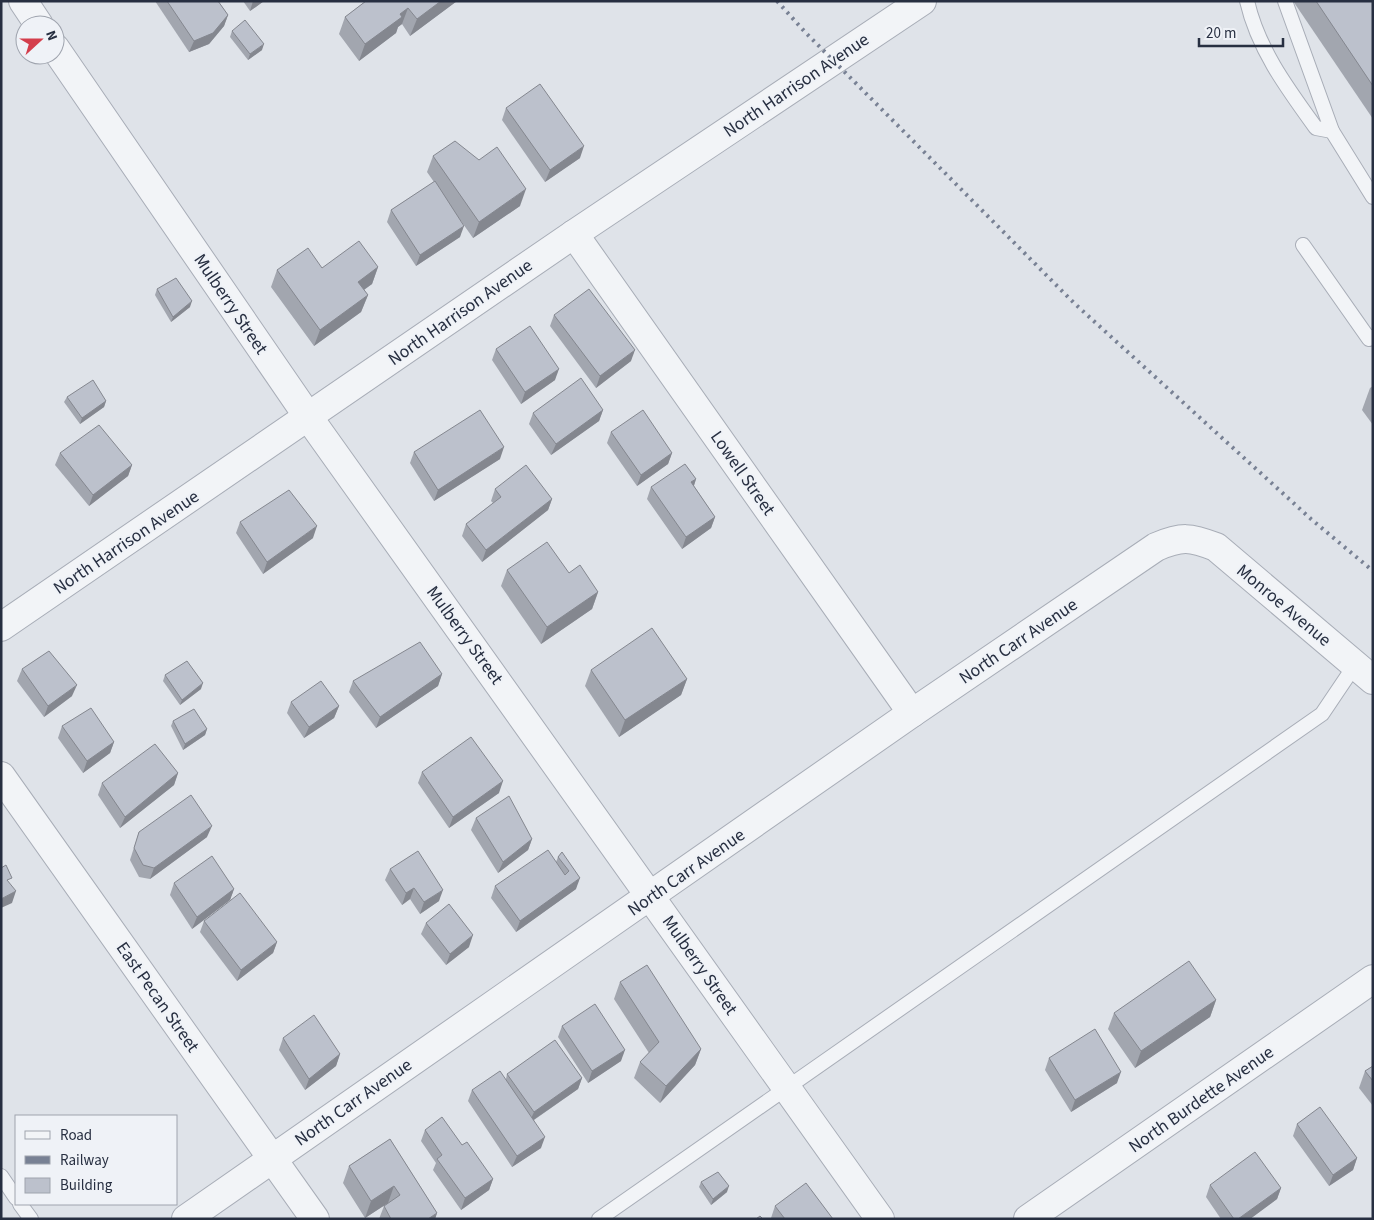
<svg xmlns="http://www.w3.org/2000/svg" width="1374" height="1220" font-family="'Source Sans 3',sans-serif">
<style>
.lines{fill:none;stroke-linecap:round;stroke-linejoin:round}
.service-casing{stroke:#a8adb7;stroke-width:16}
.minor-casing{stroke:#a8adb7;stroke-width:30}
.service{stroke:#f2f4f7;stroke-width:14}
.minor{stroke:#f2f4f7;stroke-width:28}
.rail{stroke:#788194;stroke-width:4;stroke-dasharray:2.5 5;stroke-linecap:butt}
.wall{fill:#a2a6af}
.shaded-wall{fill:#84878f}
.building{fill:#bcc1cc;stroke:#84878f}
.labels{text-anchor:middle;stroke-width:4;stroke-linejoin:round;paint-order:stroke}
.street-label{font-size:18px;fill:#272f41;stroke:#eff2f7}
</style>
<rect width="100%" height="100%" fill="#dfe3e9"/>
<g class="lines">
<!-- service casing -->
<g class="service-casing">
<g id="service">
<path d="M1247,1C1258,49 1287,88 1316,128L1332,131"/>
<path d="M1285,1L1332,131L1373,197"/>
<path d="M1303,245L1369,339L1373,337"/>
<path d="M1,1176L16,1198"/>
<path d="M20,1204L31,1219"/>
<path d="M599,1219L1322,714L1355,665"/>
</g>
</g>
<!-- minor casing -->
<g class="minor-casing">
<g id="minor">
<path d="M23,1L39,25"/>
<path d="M55,48L309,418L880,1219"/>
<path d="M574,234L912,713"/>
<path d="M1,627L574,234L922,1"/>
<path d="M1,776L315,1219"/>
<path d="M186,1219L912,713L1156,547C1182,536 1190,537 1216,547L1373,680"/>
<path d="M1028,1219L1373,979"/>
</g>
</g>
<!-- service -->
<use href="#service" class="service"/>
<!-- minor -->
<use href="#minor" class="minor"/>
<!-- rail -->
<path class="rail" d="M777,1L805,32L1074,303L1311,519L1373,571"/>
</g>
<!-- wall -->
<g class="wall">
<path d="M155,1H218L228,15L224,26L209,44L189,52Z"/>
<path d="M243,1H264L250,11Z"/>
<path d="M366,1H457L410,36L402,24L398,27L396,33L359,61L339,34L345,17Z"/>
<path d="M1293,1H1373V119Z"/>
<path d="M232,31L262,50L248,60L230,37Z"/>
<path d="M506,108L580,158L545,182L502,120Z"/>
<path d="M433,156L520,206L473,238L461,221L460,237L416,266L387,222L391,210L434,182L427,172Z"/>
<path d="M378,267L372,284L364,290L368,295L361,312L314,346L271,287L277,270L322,268Z"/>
<path d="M157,289L190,307L171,322L155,295Z"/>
<path d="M554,315L631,361L596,388L550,326Z"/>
<path d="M496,349L555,380L521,404L492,360Z"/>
<path d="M1373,386V425L1362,410L1370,388Z"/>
<path d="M67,397L106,401L104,407L80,424L64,402Z"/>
<path d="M603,410L599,421L551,455L529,424L533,413Z"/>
<path d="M611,432L672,453L668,464L637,486L607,443Z"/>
<path d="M414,452L500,459L434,501L410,463Z"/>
<path d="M60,453L132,465L128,476L89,506L55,465Z"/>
<path d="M696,479L694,486L715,517L711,528L682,549L647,499L651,487Z"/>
<path d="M495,489L552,499L548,510L482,562L462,536L466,524L493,503L491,501Z"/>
<path d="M240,522L313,538L263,574L236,533Z"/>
<path d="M507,570L569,573L598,592L592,609L541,644L501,586Z"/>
<path d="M22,669L72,696L44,717L17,681Z"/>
<path d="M591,670L687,679L681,695L619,737L585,686Z"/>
<path d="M442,674L438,686L376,728L349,692L353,681Z"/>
<path d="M165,675L201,689L180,705L163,681Z"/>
<path d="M291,702L339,706L334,718L304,738L287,713Z"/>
<path d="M173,721L207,729L205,735L183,750L171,726Z"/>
<path d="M62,726L114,742L110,753L83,773L58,738Z"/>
<path d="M422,772L499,793L449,828L418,783Z"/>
<path d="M178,773L174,785L120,828L98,795L102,783Z"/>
<path d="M476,818L532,839L528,850L498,873L471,830Z"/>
<path d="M139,832L207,837L150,879L139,877L130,860Z"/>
<path d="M562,852L576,889L516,932L491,898L495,886L556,862L558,857Z"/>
<path d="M390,869L439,901L420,914L410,899L402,905L385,880Z"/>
<path d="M174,883L234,889L230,900L192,929L170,895Z"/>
<path d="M204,921L277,942L273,953L237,981L200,932Z"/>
<path d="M426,923L469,947L446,965L421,934Z"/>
<path d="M620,982L701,1049L695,1065L660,1103L634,1078L640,1062L649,1053L614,999Z"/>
<path d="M1216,1000L1210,1017L1135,1068L1108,1029L1114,1013Z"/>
<path d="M562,1026L621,1061L588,1083L558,1037Z"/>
<path d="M283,1038L340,1054L336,1066L305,1090L279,1050Z"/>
<path d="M1049,1058L1117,1083L1071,1112L1045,1070Z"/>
<path d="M1373,1066V1106L1359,1088L1365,1071Z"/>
<path d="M507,1074L582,1078L578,1089L534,1120L541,1148L512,1167L468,1101L472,1090L506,1079Z"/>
<path d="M1297,1124L1357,1158L1353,1170L1329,1186L1293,1136Z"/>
<path d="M425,1130L493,1179L489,1190L461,1210L433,1170L436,1163L421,1141Z"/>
<path d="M390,1139L437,1213L435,1219H379L384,1206L388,1203L365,1218L343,1183L349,1166Z"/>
<path d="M701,1182L727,1192L711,1205L699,1187Z"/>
<path d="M1210,1185L1281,1188L1277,1199L1250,1219H1221L1206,1197Z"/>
<path d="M775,1206L833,1219H772L771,1218Z"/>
</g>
<!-- shaded-wall -->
<g class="shaded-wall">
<path d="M253,1H264L250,11Z"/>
<path d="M441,1H457L410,36L417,19Z"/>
<path d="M408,8L402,24L398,27L396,33L359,61L365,44L400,14Z"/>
<path d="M228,15L224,26L209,44L189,52L194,41Z"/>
<path d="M264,44L262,50L248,60L250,54Z"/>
<path d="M584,146L580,158L545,182L550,170Z"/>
<path d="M526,189L520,206L473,238L479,222Z"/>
<path d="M464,226L460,237L416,266L420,255Z"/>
<path d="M378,267L372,284L352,298L358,282Z"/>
<path d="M368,295L361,312L314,346L320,330Z"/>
<path d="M192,301L190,307L171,322L173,317Z"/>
<path d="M635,350L631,361L596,388L600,376Z"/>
<path d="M559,369L555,380L521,404L525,392Z"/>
<path d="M106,401L104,407L80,424L82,418Z"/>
<path d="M603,410L599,421L551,455L556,444Z"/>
<path d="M504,447L500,459L434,501L438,490Z"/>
<path d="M672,453L668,464L637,486L641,475Z"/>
<path d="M132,465L128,476L89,506L93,495Z"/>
<path d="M696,479L692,491L691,482Z"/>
<path d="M552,499L548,510L482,562L486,550Z"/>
<path d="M715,517L711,528L682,549L686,537Z"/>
<path d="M317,526L313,538L263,574L267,562Z"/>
<path d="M598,592L592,609L541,644L547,627Z"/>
<path d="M442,674L438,686L376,728L380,717Z"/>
<path d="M687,679L681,695L619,737L625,720Z"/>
<path d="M203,683L201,689L180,705L182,700Z"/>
<path d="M77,685L72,696L44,717L48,706Z"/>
<path d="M339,706L334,718L304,738L309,727Z"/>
<path d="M207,729L205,735L183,750L185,744Z"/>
<path d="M114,742L110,753L83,773L87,761Z"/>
<path d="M178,773L174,785L120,828L125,817Z"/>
<path d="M503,781L499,793L449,828L453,817Z"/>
<path d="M212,826L207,837L150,879L154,868Z"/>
<path d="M532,839L528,850L498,873L503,862Z"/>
<path d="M580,878L576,889L516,932L520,921Z"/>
<path d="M414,888L410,899L402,905L406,893Z"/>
<path d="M234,889L230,900L192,929L197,917Z"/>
<path d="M443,890L439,901L420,914L424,902Z"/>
<path d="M16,891L12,903L1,908V899Z"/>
<path d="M473,935L469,947L446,965L450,954Z"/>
<path d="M277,942L273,953L237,981L241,970Z"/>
<path d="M1216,1000L1210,1017L1135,1068L1141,1051Z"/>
<path d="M701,1049L695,1065L660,1103L666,1086Z"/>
<path d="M625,1050L621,1061L588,1083L592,1071Z"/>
<path d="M340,1054L336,1066L305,1090L309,1079Z"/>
<path d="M1121,1072L1117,1083L1071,1112L1075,1100Z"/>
<path d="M582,1078L578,1089L529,1123L534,1112Z"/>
<path d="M545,1137L541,1148L512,1167L517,1156Z"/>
<path d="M1357,1158L1353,1170L1329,1186L1333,1175Z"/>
<path d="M493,1179L489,1190L461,1210L465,1198Z"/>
<path d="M394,1186L388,1203L365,1218L371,1201Z"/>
<path d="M729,1186L727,1192L711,1205L713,1199Z"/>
<path d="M1281,1188L1277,1199L1250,1219H1238Z"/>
<path d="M437,1213L435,1219H428Z"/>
</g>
<!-- building -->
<g class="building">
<path d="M167,1H218L228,15L213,33L194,41Z"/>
<path d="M366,1H441L417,19L408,8L400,14L402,17L365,44L345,17Z"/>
<path d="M1316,1H1373V86Z"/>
<path d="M245,20L264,44L250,54L232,31Z"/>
<path d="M540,84L584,146L550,170L506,108Z"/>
<path d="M455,141L479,160L497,147L526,189L479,222L433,156Z"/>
<path d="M435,181L464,226L420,255L391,210Z"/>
<path d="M359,241L378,267L358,282L368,295L320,330L277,270L308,248L322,268Z"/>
<path d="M176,278L192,301L173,317L157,289Z"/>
<path d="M589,289L635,350L600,376L554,315Z"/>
<path d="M530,326L559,369L525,392L496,349Z"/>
<path d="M581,378L603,410L556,444L533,413Z"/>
<path d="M93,380L106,401L82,418L67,397Z"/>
<path d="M480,410L504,447L438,490L414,452Z"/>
<path d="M643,410L672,453L641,475L611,432Z"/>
<path d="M99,425L132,465L93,495L60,453Z"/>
<path d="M685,464L696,479L691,482L715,517L686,537L651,487Z"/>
<path d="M526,465L552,499L486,550L466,524L501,497L495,489Z"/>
<path d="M289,490L317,526L267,562L240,522Z"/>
<path d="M547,542L569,573L580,565L598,592L547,627L507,570Z"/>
<path d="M652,628L687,679L625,720L591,670Z"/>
<path d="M420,642L442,674L380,717L353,681Z"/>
<path d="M49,651L77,685L48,706L22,669Z"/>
<path d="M187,661L203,683L182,700L165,675Z"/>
<path d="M321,681L339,706L309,727L291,702Z"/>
<path d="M91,708L114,742L87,761L62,726Z"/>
<path d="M194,709L207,729L185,744L173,721Z"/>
<path d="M471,737L503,781L453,817L422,772Z"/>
<path d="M155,744L178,773L125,817L102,783Z"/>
<path d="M191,795L212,826L154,868L143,865L134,848L139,832Z"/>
<path d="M509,796L532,839L503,862L476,818Z"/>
<path d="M548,850L565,875L569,871L558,857L562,852L580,878L520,921L495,886Z"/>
<path d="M418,851L443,890L424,902L414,888L406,893L390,869Z"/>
<path d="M212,856L234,889L197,917L174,883Z"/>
<path d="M6,865L12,878L7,880L16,891L1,899V868Z"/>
<path d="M240,893L277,942L241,970L204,921Z"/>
<path d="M449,904L473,935L450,954L426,923Z"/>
<path d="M1189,961L1216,1000L1141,1051L1114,1013Z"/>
<path d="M647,965L701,1049L666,1086L640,1062L659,1042L620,982Z"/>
<path d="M595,1004L625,1050L592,1071L562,1026Z"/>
<path d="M314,1015L340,1054L309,1079L283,1038Z"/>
<path d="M1095,1029L1121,1072L1075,1100L1049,1058Z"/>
<path d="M555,1040L582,1078L534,1112L507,1074Z"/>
<path d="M1373,1066V1081L1365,1071Z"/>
<path d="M500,1071L545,1137L517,1156L472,1090Z"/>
<path d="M1320,1107L1357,1158L1333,1175L1297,1124Z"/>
<path d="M442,1117L462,1145L467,1142L493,1179L465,1198L437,1159L442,1155L425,1130Z"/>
<path d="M390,1139L437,1213L428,1219H391L384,1206L400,1195L394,1186L371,1201L349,1166Z"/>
<path d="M1255,1152L1281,1188L1238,1219H1234L1210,1185Z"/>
<path d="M718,1172L729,1186L713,1199L701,1182Z"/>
<path d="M806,1183L833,1219H785L775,1206Z"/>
<path d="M760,1216L763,1219H756Z"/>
</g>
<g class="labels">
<!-- street labels -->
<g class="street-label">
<text transform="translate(796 85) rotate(-34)" y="6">North Harrison Avenue</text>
<text transform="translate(231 304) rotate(56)" y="6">Mulberry Street</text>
<text transform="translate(460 312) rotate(-35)" y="6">North Harrison Avenue</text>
<text transform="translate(743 473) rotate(55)" y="6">Lowell Street</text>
<text transform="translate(126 542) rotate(-34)" y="6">North Harrison Avenue</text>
<text transform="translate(1284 605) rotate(40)" y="6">Monroe Avenue</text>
<text transform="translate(465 635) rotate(54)" y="6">Mulberry Street</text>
<text transform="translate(1018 641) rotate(-34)" y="6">North Carr Avenue</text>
<text transform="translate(686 872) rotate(-35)" y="6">North Carr Avenue</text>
<text transform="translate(700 965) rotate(55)" y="6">Mulberry Street</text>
<text transform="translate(158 997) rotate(55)" y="6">East Pecan Street</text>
<text transform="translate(1201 1099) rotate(-35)" y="6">North Burdette Avenue</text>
<text transform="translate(353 1102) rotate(-35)" y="6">North Carr Avenue</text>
</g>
</g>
<!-- border -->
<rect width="1374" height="1220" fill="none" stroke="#272f41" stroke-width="5"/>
<!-- legend -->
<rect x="15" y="1115" width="162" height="90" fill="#eff2f7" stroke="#9fa4ae"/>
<rect x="25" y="1131" width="25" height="8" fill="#f2f4f7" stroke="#9fa4ae"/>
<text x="60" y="1140" font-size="15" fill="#272f41">Road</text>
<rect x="25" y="1156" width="25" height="8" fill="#788194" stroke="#9fa4ae"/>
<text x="60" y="1165" font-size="15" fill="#272f41">Railway</text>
<rect x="25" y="1178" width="25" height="15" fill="#bcc1cc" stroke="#9fa4ae"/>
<text x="60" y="1190" font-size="15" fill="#272f41">Building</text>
<!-- north arrow -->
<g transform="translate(40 40) rotate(69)"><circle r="24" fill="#eff2f7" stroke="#9fa4ae"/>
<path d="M0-4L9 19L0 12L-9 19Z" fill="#d43e4c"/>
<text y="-8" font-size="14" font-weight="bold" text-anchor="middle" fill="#272f41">N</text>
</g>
<!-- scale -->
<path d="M1199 38v8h84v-8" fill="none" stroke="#272f41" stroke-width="2.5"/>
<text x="1206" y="38" font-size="15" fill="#272f41" stroke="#eff2f7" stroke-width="4" paint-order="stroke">20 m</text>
</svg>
